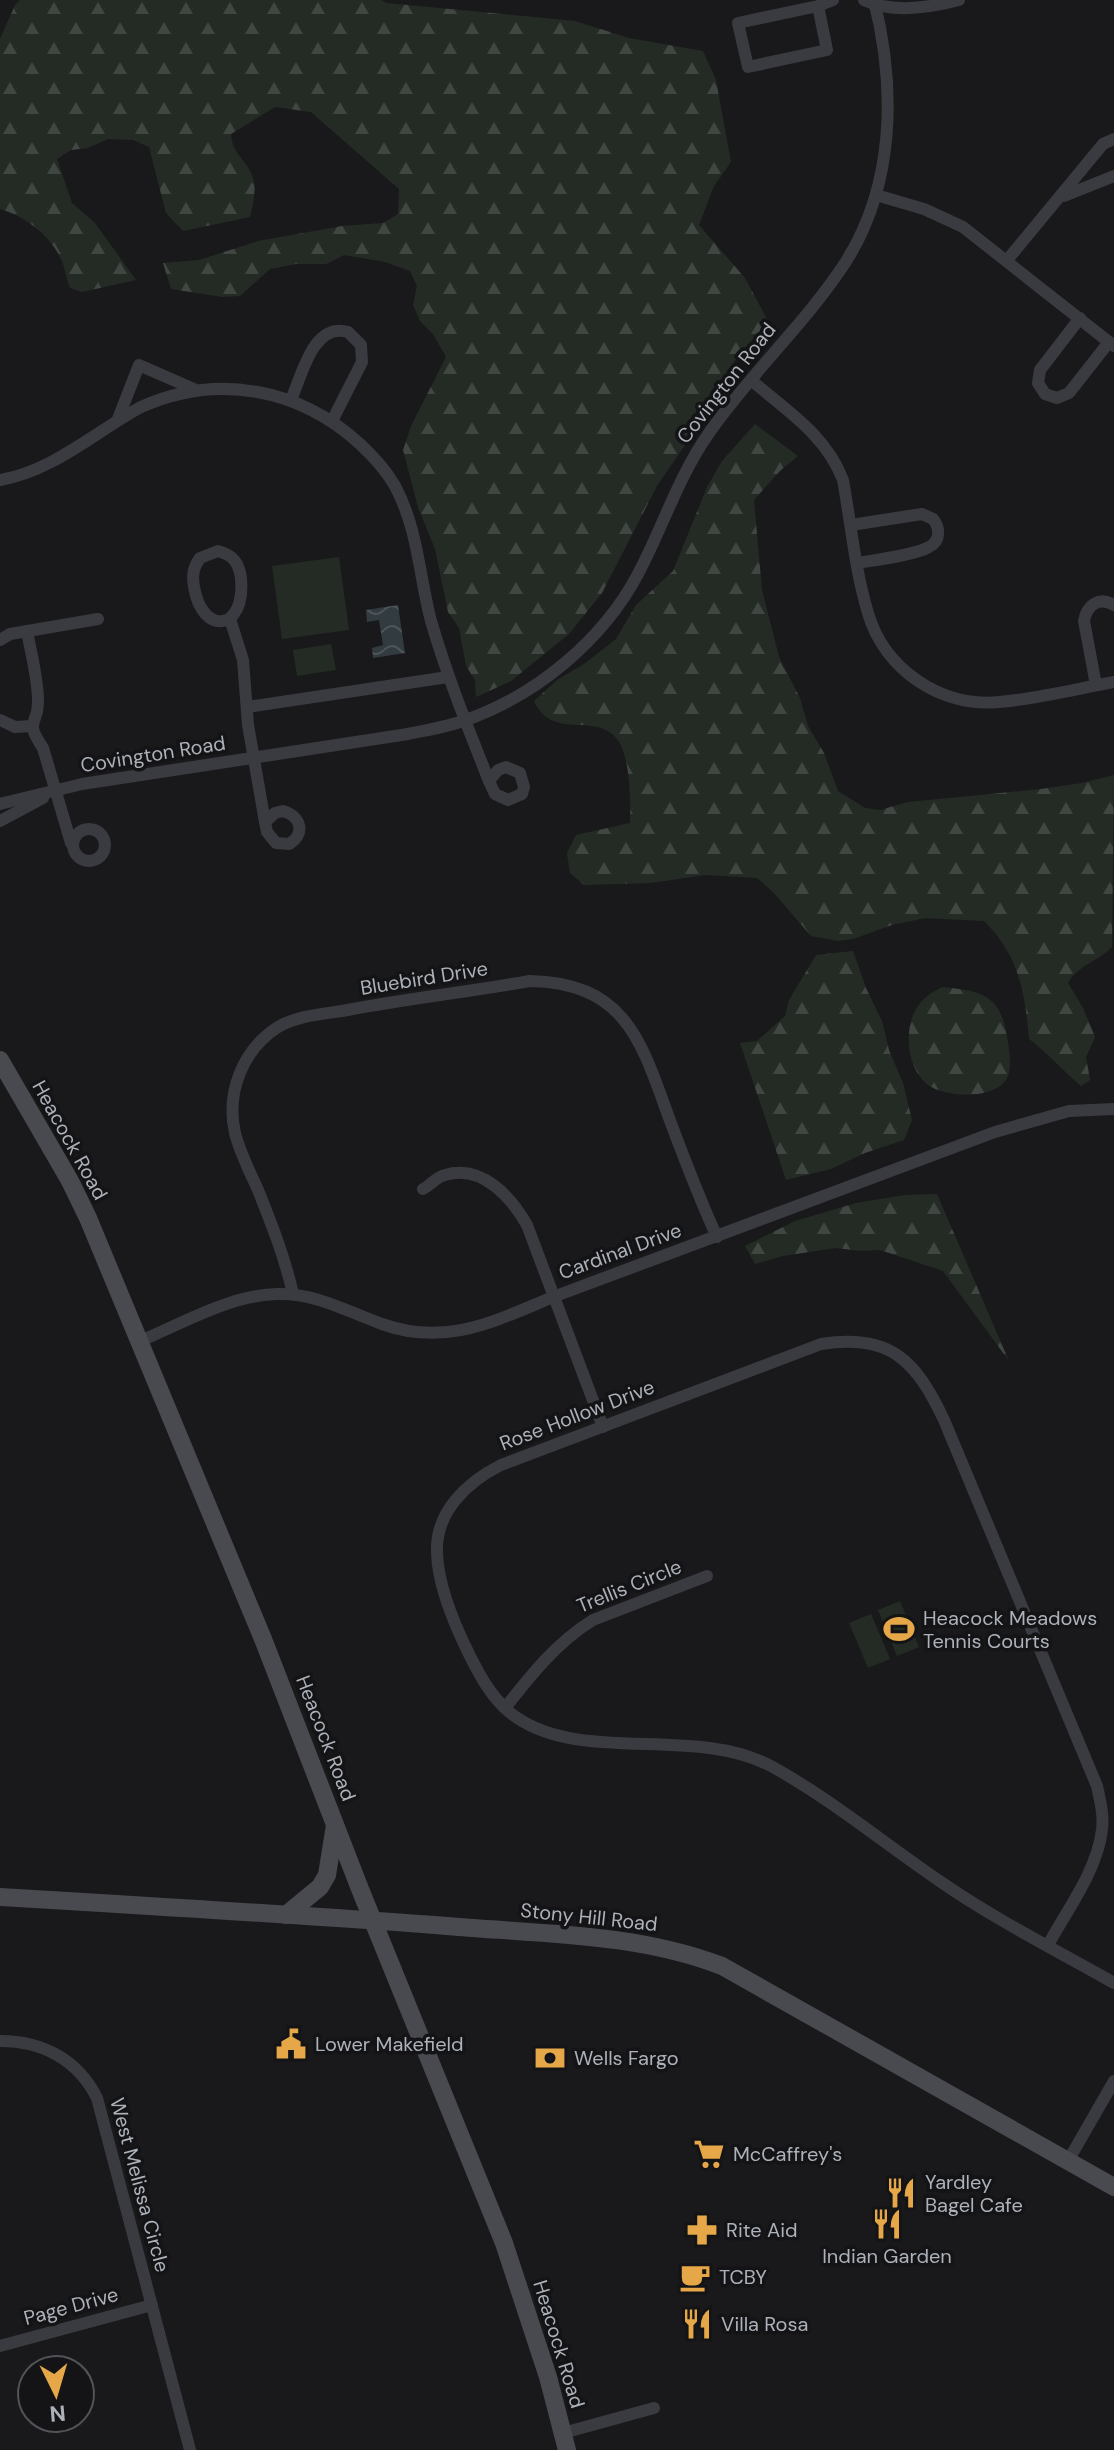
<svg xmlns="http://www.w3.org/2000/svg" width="1114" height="2450" font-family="'DM Sans',sans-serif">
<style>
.forest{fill:url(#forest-firs)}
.green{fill:#232b24}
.water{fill:url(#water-waves)}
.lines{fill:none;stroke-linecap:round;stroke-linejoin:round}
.street{stroke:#3a3b40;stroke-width:12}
.secondary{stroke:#484a4f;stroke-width:18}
.labels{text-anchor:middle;stroke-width:7;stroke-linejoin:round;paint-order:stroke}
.street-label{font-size:20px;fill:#acb1ba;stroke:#141416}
.poi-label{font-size:20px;fill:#acb1ba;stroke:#141416;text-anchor:start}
</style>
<defs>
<pattern id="forest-firs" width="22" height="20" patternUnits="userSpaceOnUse" patternTransform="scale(2)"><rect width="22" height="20" fill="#232b24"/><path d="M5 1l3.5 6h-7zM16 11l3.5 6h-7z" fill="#404742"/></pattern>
<pattern id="water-waves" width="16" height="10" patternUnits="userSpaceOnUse" patternTransform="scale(2)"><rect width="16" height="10" fill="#323b40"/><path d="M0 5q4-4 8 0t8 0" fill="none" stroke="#4d555a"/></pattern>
</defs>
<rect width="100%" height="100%" fill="#19191b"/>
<!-- forest -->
<g class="forest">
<path d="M20,0H381L387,3L575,21L629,38L703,51L716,80L731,162L714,186L699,225L745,278L768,321L734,362L711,413L687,442L657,486L602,593L569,634L511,681L476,697L475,680L466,666L459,628L448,612L435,549L418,507L403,450L411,426L446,357L433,334L420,321L413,305L417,286L410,271L385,262L344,255L326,264H296L270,269L240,296L223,297L171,289L163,263L199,260L258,241L342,226L383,223L398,214L399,189L311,112L275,107L231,134C233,155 243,156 251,173C258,187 253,203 250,217L183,231L166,213L149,147L133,140L108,139L88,148L71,150L57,159L72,203L95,223L136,280L82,292L70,288C66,278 65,266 60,257C49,234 24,216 0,209V39L15,5Z"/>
<path d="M755,424L798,456L780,471L754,500L762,590L779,657L800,698L808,726L824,753L838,791L865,808L880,810L908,802L1041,789L1082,783L1114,775L1112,947C1098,961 1077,966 1068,983L1083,1008L1095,1037L1086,1057L1090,1080L1081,1086C1063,1071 1048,1053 1029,1039C1025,993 1019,955 984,921L925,918L892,925L853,939L838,941L811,936L773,892L757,878L705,875L651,883L584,885L570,873L567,853L576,835L630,823C631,802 630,759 619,742C599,709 553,743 534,701L557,680L584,664L616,639L636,605L673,571L707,487L722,461Z"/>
<path d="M853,951L866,988L882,1021L889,1050L903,1083L912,1120L904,1140L865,1153L831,1169L786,1180L740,1043L757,1041L785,1016L789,1000L816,955Z"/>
<path d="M942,987C981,991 1000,994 1007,1036C1009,1047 1011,1062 1009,1073C1002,1101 946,1098 928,1085C906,1068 903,1027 918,1006C924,997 933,992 942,987Z"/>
<path d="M937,1194L1009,1361L943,1271L880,1250L861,1251L836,1248L783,1256L755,1264L745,1246L795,1221L856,1203L905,1195Z"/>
</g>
<!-- green -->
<g class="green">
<path d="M339,557L349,630L282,639L272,566Z"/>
<path d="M331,644L336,670L297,676L293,650Z"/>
<path d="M900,1601L919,1647L897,1656L878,1610Z"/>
<path d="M871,1614L890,1659L868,1668L849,1623Z"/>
</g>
<!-- water -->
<path class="water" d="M398,605L405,653L373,658L372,648L383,645L379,620L367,622L366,610Z"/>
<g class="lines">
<!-- street -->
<g class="street">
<path d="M864,0C891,13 929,8 959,0"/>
<path d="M818,6L827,50L748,67L738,23L818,6L833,0"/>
<path d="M876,195L924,209L963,227L1114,346"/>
<path d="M1064,196L1114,176"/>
<path d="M1008,259L1103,144L1114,139"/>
<path d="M1080,318L1040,370L1038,383L1045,394L1057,398L1069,393L1109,342"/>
<path d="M751,380C787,411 826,435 843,480C851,524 855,570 868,613C884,669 941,708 999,702C1037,699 1076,689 1114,682"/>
<path d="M291,400C302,375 313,322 348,332L361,345L362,362L332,421"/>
<path d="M118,419L139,365L196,390"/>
<path d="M0,480C53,471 95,432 141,407C217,373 299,388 360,444C374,457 386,470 395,486C418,529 419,575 431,621C447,676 468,728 489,781"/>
<path d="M851,525L922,514L933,519C940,528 941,541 929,547C915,555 875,560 857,563"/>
<path d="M218,551C233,555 239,563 241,578C246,632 202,636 194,587C192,575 193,568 200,558Z"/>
<path d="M230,619L243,660L248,725L265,822"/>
<path d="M27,631C31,654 38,678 38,701C39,725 23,719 43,748L71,843"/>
<path d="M0,640L10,634L98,619"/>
<path d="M1096,685L1084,621C1087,605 1099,596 1114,605"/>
<path d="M247,707L448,677"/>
<path d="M0,720L15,727L32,726"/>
<path d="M506,767L520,773L524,787L522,794L508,800L495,794L489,781L498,770Z"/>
<path d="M0,804L82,784L408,734C427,730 447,727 466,720C537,695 603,640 638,574C663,527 678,477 709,433C750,374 805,324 845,263C895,185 896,88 874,0"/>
<path d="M283,811C301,816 306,834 289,844L276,843L267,832L265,822L275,813Z"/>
<path d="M0,821L43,798"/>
<circle cx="89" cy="845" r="16"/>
<path d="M423,1189C431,1185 436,1177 445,1175C482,1164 511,1197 527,1225L603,1427"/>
<path d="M293,1294C285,1258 272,1225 258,1190C250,1172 240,1153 235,1133C226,1093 242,1050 278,1027C296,1016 322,1014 342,1011C405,999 467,992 530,981C625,983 641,1040 669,1118C684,1158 699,1198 717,1237"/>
<path d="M138,1342C181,1324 230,1295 277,1294C316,1293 346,1311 382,1324C446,1347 495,1321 553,1297L995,1132L1069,1111L1114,1109"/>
<path d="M505,1708C531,1675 557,1642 593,1620L707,1576"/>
<path d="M1048,1945C1067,1910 1097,1871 1102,1830C1104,1815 1100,1800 1097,1786L944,1420C916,1361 891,1333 821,1344L501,1465C467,1482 435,1512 437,1553C438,1587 455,1626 470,1656C480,1676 491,1696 508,1711C574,1767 692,1724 771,1766C831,1799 885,1844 941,1882C996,1920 1056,1950 1114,1983"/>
<path d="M0,2041C43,2041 78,2060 97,2098L190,2450"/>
<path d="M1068,2161L1114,2081"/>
<path d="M0,2346L152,2305"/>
<path d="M563,2433L654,2408"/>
</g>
<!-- secondary -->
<g class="secondary">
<path d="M0,1060L70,1181L88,1218L263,1639L360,1889L504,2243L548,2377L567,2450"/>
<path d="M0,1897C153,1906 306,1915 459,1927C547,1934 639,1934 722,1966L1114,2187"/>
<path d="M286,1915L320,1887L327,1875L335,1825"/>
</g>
</g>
<!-- icons -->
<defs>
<g id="stadium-bare" transform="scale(2.4)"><path d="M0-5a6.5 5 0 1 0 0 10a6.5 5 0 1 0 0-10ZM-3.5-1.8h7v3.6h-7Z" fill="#e5a747" stroke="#141416" stroke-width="2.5" paint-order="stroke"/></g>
<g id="civic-bare" transform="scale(2.4)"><path d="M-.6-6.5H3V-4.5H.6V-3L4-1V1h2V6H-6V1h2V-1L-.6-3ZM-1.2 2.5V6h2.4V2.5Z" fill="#e5a747" stroke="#141416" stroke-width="2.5" paint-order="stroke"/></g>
<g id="bank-bare" transform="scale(2.4)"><path d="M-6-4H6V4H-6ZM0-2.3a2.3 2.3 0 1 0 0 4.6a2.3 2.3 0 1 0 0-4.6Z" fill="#e5a747" stroke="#141416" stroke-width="2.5" paint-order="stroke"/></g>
<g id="supermarket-bare" transform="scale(2.4)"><path d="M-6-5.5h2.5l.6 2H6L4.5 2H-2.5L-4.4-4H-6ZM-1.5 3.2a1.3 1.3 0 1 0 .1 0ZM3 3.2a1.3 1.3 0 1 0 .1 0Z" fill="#e5a747" stroke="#141416" stroke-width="2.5" paint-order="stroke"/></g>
<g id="restaurant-bare" transform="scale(2.4)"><path d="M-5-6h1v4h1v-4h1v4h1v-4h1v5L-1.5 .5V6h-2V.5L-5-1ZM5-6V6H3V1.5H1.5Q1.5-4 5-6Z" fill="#e5a747" stroke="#141416" stroke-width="2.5" paint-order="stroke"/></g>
<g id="pharmacy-bare" transform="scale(2.4)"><path d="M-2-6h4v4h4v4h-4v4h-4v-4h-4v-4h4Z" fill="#e5a747" stroke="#141416" stroke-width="2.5" paint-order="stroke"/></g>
<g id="cafe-bare" transform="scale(2.4)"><path d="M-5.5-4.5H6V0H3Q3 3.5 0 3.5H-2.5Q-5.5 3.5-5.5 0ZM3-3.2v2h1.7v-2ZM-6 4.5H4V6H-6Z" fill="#e5a747" stroke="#141416" stroke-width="2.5" paint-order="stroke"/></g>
</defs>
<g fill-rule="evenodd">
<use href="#stadium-bare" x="899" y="1629"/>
<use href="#civic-bare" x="291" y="2044"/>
<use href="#bank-bare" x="550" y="2058"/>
<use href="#supermarket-bare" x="709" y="2154"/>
<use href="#restaurant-bare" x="901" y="2193"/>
<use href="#restaurant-bare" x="887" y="2224"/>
<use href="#pharmacy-bare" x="702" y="2230"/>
<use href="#cafe-bare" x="695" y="2277"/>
<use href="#restaurant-bare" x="697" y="2324"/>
</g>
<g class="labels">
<!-- street labels -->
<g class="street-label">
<text transform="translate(726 383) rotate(-52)" y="7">Covington Road</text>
<text transform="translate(153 754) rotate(-9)" y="7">Covington Road</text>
<text transform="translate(424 978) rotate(-9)" y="7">Bluebird Drive</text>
<text transform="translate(70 1140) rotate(61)" y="7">Heacock Road</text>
<text transform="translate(620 1251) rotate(-20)" y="7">Cardinal Drive</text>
<text transform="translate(577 1415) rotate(-21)" y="7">Rose Hollow Drive</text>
<text transform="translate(629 1586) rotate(-22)" y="7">Trellis Circle</text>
<text transform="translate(326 1738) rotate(69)" y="7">Heacock Road</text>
<text transform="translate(589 1917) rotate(6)" y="7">Stony Hill Road</text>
<text transform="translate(140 2185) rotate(75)" y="7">West Melissa Circle</text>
<text transform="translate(71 2306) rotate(-15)" y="7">Page Drive</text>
<text transform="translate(559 2344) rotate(73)" y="7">Heacock Road</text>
</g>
<!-- poi labels -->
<g class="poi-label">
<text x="923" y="1625">Heacock Meadows<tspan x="923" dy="23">Tennis Courts</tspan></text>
<text x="315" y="2051">Lower Makefield</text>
<text x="574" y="2065">Wells Fargo</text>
<text x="733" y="2161">McCaffrey's</text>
<text x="925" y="2189">Yardley<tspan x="925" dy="23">Bagel Cafe</tspan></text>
<text x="726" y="2237">Rite Aid</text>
<text x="887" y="2263" text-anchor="middle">Indian Garden</text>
<text x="719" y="2284">TCBY</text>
<text x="721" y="2331">Villa Rosa</text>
</g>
</g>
<!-- north arrow -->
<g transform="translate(56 2394) rotate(175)"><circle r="38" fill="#141416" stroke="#515358" stroke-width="2"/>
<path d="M0-6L14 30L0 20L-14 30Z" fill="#e5a747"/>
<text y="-12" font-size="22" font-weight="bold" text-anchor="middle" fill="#acb1ba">N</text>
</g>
</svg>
